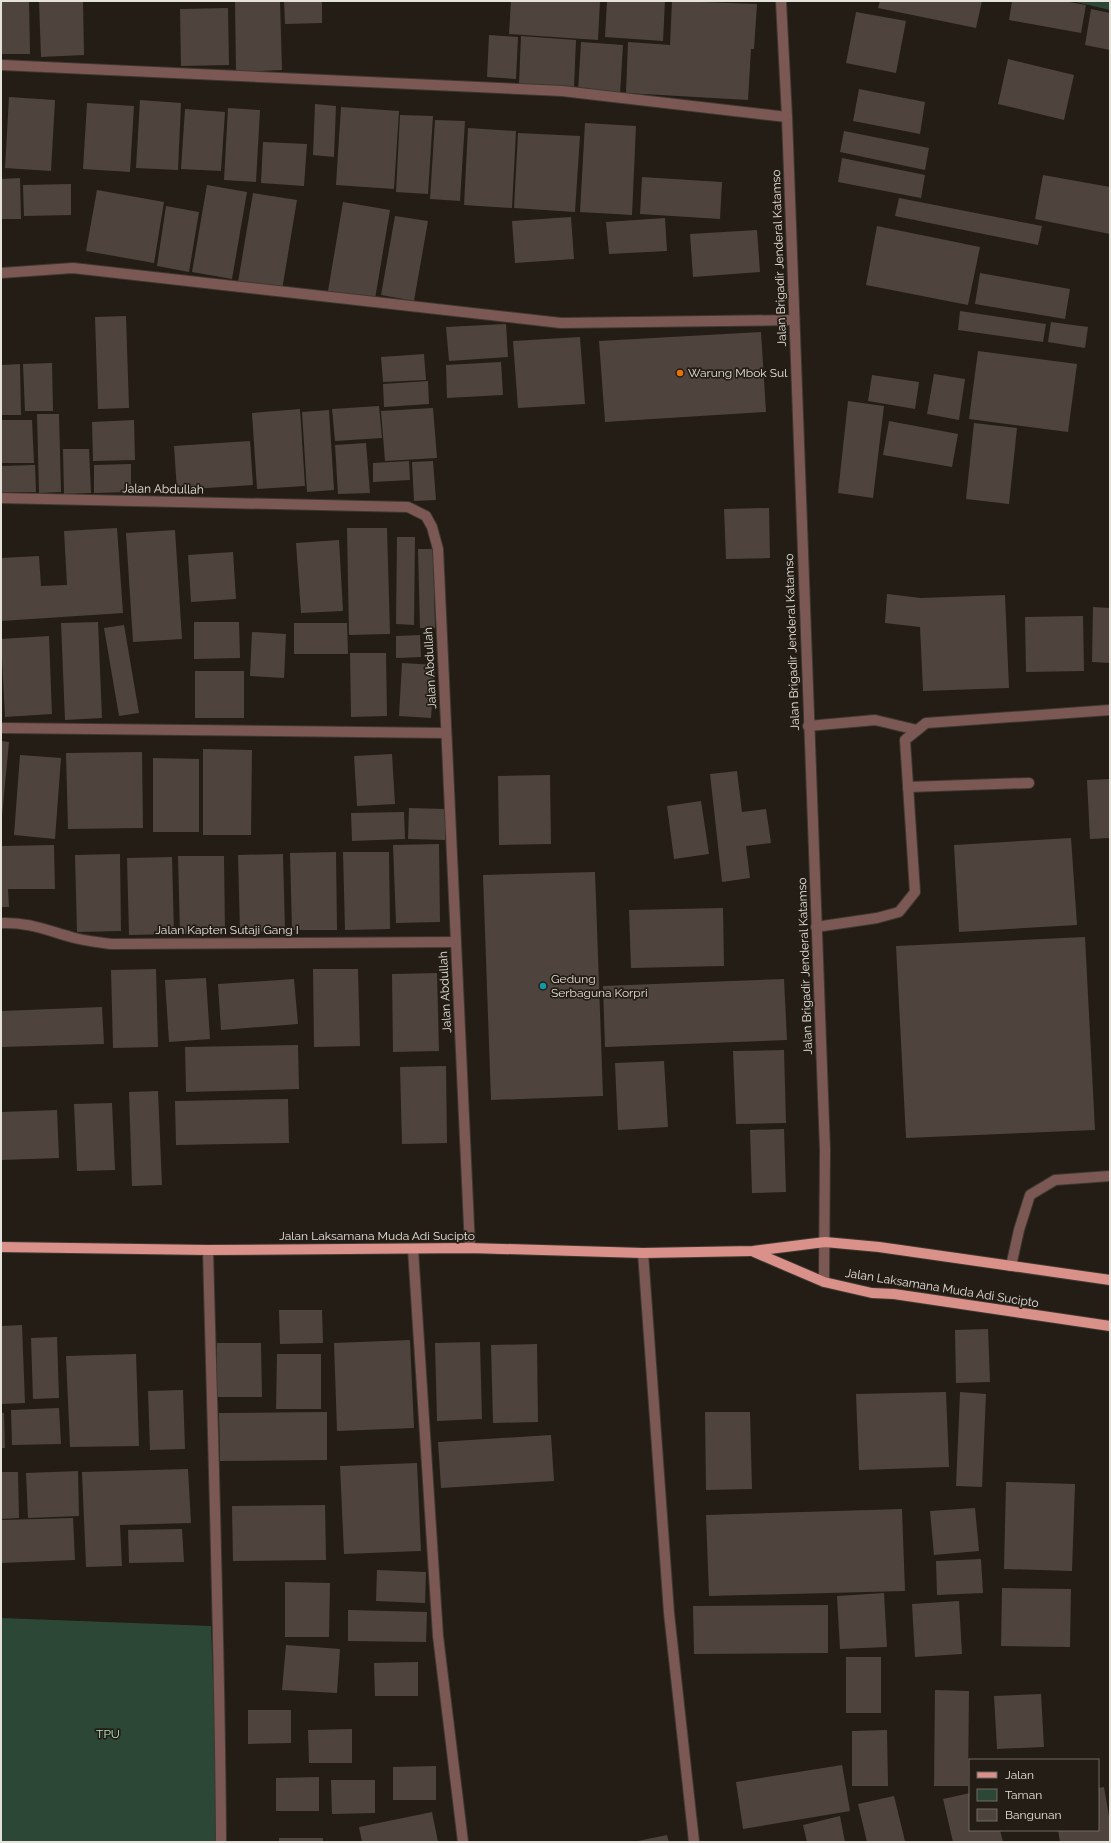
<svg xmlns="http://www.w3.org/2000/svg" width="1111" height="1843" font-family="Raleway,sans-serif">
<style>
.green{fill:#2d4736}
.building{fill:#4e443d}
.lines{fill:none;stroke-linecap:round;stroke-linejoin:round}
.minor-casing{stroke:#3e3831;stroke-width:12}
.major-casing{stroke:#3e3831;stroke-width:12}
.minor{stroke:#7b5854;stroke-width:10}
.major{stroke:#da9189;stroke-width:10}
.food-dot{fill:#e8710a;stroke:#231d15;stroke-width:1.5}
.culture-dot{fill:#0f9aa8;stroke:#231d15;stroke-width:1.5}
.labels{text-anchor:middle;stroke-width:3.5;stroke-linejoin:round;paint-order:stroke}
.street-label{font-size:12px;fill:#e5e1db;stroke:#231d15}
.poi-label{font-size:12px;fill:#e5e1db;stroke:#231d15;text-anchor:start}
.park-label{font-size:12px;fill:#b0e9c3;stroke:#231d15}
</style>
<rect width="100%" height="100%" fill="#231d15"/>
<!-- green -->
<g class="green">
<path d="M1072,1H1110V10Z"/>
<path d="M1,1618L211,1626L219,1842H1Z"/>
</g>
<!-- building -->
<g class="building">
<path d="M1,1H29L30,54H1Z"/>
<path d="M39,1H83L84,55L41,57Z"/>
<path d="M235,1H280L282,70L236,72Z"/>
<path d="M284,1H322V23L285,24Z"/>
<path d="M511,1H600L598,40L509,34Z"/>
<path d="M607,1H665L663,41L605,37Z"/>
<path d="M672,1L757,4L754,49H751L748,100L626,93L628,42L670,45Z"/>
<path d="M880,1H982L976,28L878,8Z"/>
<path d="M1012,1H1064L1086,5L1081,33L1009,20Z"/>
<path d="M228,8L229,65L181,66L180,9Z"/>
<path d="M1091,9L1110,13V50L1085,45Z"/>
<path d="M856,12L906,21L896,73L846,63Z"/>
<path d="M489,35L518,37L516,79L487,77Z"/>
<path d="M521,36L576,40L574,87L519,84Z"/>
<path d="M581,42L623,45L620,94L578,92Z"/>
<path d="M1008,59L1074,75L1064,120L998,104Z"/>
<path d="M859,89L925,102L920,134L853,121Z"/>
<path d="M9,97L55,100L51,171L5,168Z"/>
<path d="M140,100L181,103L178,170L136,168Z"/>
<path d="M87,103L134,106L130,172L83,169Z"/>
<path d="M315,104L336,106L334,157L313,155Z"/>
<path d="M341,107L399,111L394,189L336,185Z"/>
<path d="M228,108L260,110L256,182L224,180Z"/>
<path d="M185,109L225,112L221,171L181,169Z"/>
<path d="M400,115L433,116L428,194L396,192Z"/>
<path d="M435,120L465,121L460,201L430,199Z"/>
<path d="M585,123L636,126L632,215L580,212Z"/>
<path d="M468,128L516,131L512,208L464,205Z"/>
<path d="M844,131L929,148L925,170L840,152Z"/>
<path d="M518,133L580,136L575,212L514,208Z"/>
<path d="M263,142L307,144L304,186L261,183Z"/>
<path d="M842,158L925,175L921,198L838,182Z"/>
<path d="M1043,175L1110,187V234L1035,219Z"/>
<path d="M642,177L722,182L720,219L640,214Z"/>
<path d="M20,178L21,219H1V179Z"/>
<path d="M71,184V215L24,216L23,185Z"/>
<path d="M207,185L247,192L232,279L192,272Z"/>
<path d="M97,190L164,202L154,263L86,251Z"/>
<path d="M253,193L297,200L282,290L238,282Z"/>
<path d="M899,198L1042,226L1038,245L895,216Z"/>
<path d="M343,202L390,210L375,299L328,291Z"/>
<path d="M166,206L199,212L189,272L157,266Z"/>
<path d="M395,216L428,221L414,301L381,295Z"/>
<path d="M571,217L574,259L515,263L512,221Z"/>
<path d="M665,218L667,251L609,254L606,222Z"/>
<path d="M877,226L980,247L968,305L866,285Z"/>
<path d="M757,230L760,272L693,277L690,234Z"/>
<path d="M980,273L1070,289L1065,319L975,304Z"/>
<path d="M960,311L1046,324L1043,342L958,330Z"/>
<path d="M126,316L129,408L98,409L95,317Z"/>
<path d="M1051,322L1088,327L1085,348L1048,342Z"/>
<path d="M506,324L508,357L449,361L446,327Z"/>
<path d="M761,332L766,412L605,422L599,341Z"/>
<path d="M580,337L585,404L518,408L513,341Z"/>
<path d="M978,351L1077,364L1068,432L969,419Z"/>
<path d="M424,354L426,380L383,382L381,357Z"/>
<path d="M501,362L503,395L447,398L446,365Z"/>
<path d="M52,363L53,411H25L23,364Z"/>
<path d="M20,364L21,415H1V365Z"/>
<path d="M934,374L965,379L959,420L927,414Z"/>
<path d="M872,375L919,382L915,409L868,401Z"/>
<path d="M428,381L429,404L384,407L383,384Z"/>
<path d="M848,401L884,406L873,498L838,493Z"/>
<path d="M379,406L382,438L335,441L332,409Z"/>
<path d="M433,408L437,458L385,461L381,411Z"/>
<path d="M300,409L305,486L257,489L252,413Z"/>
<path d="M329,410L334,490L307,492L302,412Z"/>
<path d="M37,414H59L61,492L39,493Z"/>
<path d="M1,420H32L34,463H1Z"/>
<path d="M134,420L135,460L93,461L92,422Z"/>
<path d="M889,421L958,434L952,467L883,455Z"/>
<path d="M974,423L1017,428L1009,504L966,499Z"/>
<path d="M250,441L253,485L177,490L174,446Z"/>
<path d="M366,443L370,493L338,494L335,445Z"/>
<path d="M63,449H89L91,493L64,494Z"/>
<path d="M409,461L410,480L373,482V463Z"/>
<path d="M433,461L436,500L414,501L412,462Z"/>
<path d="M131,464V492L94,493V465Z"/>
<path d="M35,465L36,492H1V466Z"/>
<path d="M769,508L770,558L726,559L724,509Z"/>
<path d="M117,528L123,613L1,621V558L39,556L41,586L67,585L64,531Z"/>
<path d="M347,528H387L390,634L349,635Z"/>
<path d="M175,530L182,639L133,642L126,533Z"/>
<path d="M397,537H415L414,625L396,624Z"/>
<path d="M339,540L343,611L301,613L296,543Z"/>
<path d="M418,549H433L435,628H420Z"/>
<path d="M233,552L236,599L191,602L188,555Z"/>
<path d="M887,594L921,598L1005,595L1009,688L923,691L920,627L885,623Z"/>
<path d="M1093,607L1110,608V663L1092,662Z"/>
<path d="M1083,616L1084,671L1026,672L1025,617Z"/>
<path d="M98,622L102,718L65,720L61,623Z"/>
<path d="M194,622H239L240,658L194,659Z"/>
<path d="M294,623H347L348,654H294Z"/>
<path d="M124,625L139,713L119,716L104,628Z"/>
<path d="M252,632L286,634L284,678L250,676Z"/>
<path d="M420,635L421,657L396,658V636Z"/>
<path d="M49,636L52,714L5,717L1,639Z"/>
<path d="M350,653H386L387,716L351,717Z"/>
<path d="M402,663L435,665L431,718L399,716Z"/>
<rect x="195" y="671" width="49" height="47"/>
<path d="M1,741L9,742L2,816H1Z"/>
<path d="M203,749L252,750L251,835H203Z"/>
<path d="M142,752L143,828L68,829L66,753Z"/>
<path d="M392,754L395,804L357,806L354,756Z"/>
<path d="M20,755L61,758L55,839L14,835Z"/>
<path d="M153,758L199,759V832H153Z"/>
<path d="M737,771L742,812L766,809L771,843L746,846L750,878L722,882L710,774Z"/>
<path d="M550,775L551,844L499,845L498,776Z"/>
<path d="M1110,779V838L1090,839L1087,780Z"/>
<path d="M701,801L709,854L674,859L667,806Z"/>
<path d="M409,808L445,809V840L408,839Z"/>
<path d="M404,812L405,839L352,841L351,813Z"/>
<path d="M1071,838L1077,925L959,932L954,845Z"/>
<path d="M439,844L440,922L396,923L393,845Z"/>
<path d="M54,845L55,889H8L9,907H1V846Z"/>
<path d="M336,852L337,930H292L290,853Z"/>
<path d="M343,852H389L390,929L345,930Z"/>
<path d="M120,854L121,931L77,932L75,855Z"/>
<path d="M283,854L285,931L240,932L238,855Z"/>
<path d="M178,856H224L225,933L180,934Z"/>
<path d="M172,857L174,934L129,935L127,858Z"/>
<path d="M595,872L603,1096L491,1100L483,875Z"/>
<path d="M723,908L724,966L631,968L629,910Z"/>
<path d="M1085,937L1095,1130L906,1138L896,946Z"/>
<path d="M156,969L158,1047L113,1048L111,970Z"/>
<path d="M313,969H358L360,1046L314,1047Z"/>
<path d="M437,973L439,1051L393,1052L392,974Z"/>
<path d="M206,978L210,1039L169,1042L165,980Z"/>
<path d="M294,979L298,1024L221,1030L218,984Z"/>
<path d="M784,979L787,1040L605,1047L603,986Z"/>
<path d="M102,1007L104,1044L1,1047V1011Z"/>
<path d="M298,1045L299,1089L186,1092L185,1047Z"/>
<path d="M784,1050L786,1123L736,1124L733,1051Z"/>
<path d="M664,1061L668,1127L618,1130L615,1063Z"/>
<path d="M446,1066L447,1143L402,1144L400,1067Z"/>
<path d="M158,1091L162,1185L132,1186L129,1092Z"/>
<path d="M288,1099L289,1143L176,1145L175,1101Z"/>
<path d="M112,1103L115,1170L77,1171L74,1104Z"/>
<path d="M57,1110L59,1158L1,1160V1112Z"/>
<path d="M784,1129L786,1192L752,1193L750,1130Z"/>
<path d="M279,1310H322L323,1343L280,1344Z"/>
<path d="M22,1325L25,1403L1,1404V1326Z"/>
<path d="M988,1329L990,1382L956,1383L955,1330Z"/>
<path d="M57,1337L59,1398L33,1399L31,1338Z"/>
<path d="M410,1340L414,1428L337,1431L334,1343Z"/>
<path d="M480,1342L482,1419L437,1421L435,1343Z"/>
<path d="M217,1343H261L262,1397H217Z"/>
<path d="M537,1344L538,1422L493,1423L491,1345Z"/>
<path d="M136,1354L139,1446L70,1447L66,1356Z"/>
<path d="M277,1354H321V1409H276Z"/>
<path d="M183,1390L185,1449L150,1450L148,1391Z"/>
<path d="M946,1392L949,1467L859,1470L856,1394Z"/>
<path d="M960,1392L986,1394L982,1487L956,1486Z"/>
<path d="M59,1408L61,1444L12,1445L11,1410Z"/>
<path d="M327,1412V1460L220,1461L219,1413Z"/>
<path d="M705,1412H750L752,1489L706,1490Z"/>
<path d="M1,1413H4L5,1448H1Z"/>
<path d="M551,1435L554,1481L441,1488L438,1442Z"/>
<path d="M417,1463L421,1551L344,1554L340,1466Z"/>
<path d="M188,1469L191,1523L120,1525L122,1566L86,1567L82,1472Z"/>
<path d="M78,1471L79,1516L28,1518L26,1473Z"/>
<path d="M1,1472H18L19,1518L1,1519Z"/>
<path d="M1006,1482L1075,1484L1072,1571L1004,1569Z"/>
<path d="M325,1505L326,1560L233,1561L232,1506Z"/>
<path d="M975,1508L979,1551L934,1555L930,1511Z"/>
<path d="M902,1509L905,1591L709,1596L706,1515Z"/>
<path d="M73,1518L75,1560L1,1563V1520Z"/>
<path d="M182,1529L184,1562L129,1563L128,1530Z"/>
<path d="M981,1559L983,1593L937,1595L936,1561Z"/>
<path d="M377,1570L426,1572L425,1603L376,1601Z"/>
<path d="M285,1582L330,1583L329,1637H285Z"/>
<path d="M1002,1588L1071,1589L1070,1647L1001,1646Z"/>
<path d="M884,1593L887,1647L840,1649L837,1596Z"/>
<path d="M959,1601L962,1654L915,1657L912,1604Z"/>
<path d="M828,1605V1653L694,1654L693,1606Z"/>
<path d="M348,1610L427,1612L426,1642L348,1641Z"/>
<path d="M286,1645L340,1649L337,1693L282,1690Z"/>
<rect x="846" y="1657" width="35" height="56"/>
<path d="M418,1662V1696H375L374,1663Z"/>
<path d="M935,1690L969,1691L968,1786H934Z"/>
<path d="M1041,1694L1044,1747L997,1749L994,1696Z"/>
<path d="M248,1710H291V1743L248,1744Z"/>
<path d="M352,1729V1763H309L308,1730Z"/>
<path d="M887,1730L888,1786H852V1731Z"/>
<path d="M842,1765L850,1811L743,1829L736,1782Z"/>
<path d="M436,1766V1800H393V1767Z"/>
<path d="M319,1777V1811H276V1778Z"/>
<path d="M331,1780H375V1813L332,1814Z"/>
<path d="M1104,1787L1110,1822V1842H1060L1058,1830H1098V1788Z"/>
<path d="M970,1793V1830H1000L1003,1842H953L943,1799Z"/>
<path d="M894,1796L905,1841L867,1842L858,1804Z"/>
<path d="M432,1812L438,1842H362L359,1827Z"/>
<path d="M840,1816L845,1842H807L803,1825Z"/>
<path d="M667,1835L669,1842H638V1841Z"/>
<rect x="279" y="1838" width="44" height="4"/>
</g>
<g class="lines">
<!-- minor casing -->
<g class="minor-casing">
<g id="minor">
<path d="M781,1L787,117L825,1150L824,1282"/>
<path d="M1,65L562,91L787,117"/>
<path d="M1,273L73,268L561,323L793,320"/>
<path d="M1,498L408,507L426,516L432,527L438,549L470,1248"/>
<path d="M808,726L875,720L917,730"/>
<path d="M1,728L446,733"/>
<path d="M908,787L1029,783"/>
<path d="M1,923C28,922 46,930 71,937C84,941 97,942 111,944L456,942"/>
<path d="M816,927L877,918L899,912L915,892L905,740L926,723L1110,710"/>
<path d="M413,1249L438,1636L463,1842"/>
<path d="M208,1250C213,1447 220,1645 221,1842"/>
<path d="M643,1253L669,1613L694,1842"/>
<path d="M1011,1266L1019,1230L1030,1195L1055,1180L1110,1176"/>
</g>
</g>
<!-- major casing -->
<g class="major-casing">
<g id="major">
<path d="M1,1247L208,1250L470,1248L643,1253L753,1251L825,1242L879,1247L1110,1280"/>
<path d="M754,1252L824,1282L872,1293L894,1294L1110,1326"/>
</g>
</g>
<!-- minor -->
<use href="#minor" class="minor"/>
<!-- major -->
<use href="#major" class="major"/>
</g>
<!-- markers -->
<circle class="food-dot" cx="680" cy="373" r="4"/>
<circle class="culture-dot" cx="543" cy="986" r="4"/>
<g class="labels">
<!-- street labels -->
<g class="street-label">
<text transform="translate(779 258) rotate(-92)" y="4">Jalan Brigadir Jenderal Katamso</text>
<text transform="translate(163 489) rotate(1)" y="4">Jalan Abdullah</text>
<text transform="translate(792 642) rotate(-92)" y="4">Jalan Brigadir Jenderal Katamso</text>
<text transform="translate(430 668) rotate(-93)" y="4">Jalan Abdullah</text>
<text x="227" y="934">Jalan Kapten Sutaji Gang I</text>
<text transform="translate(805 966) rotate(-92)" y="4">Jalan Brigadir Jenderal Katamso</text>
<text transform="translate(445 992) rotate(-93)" y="4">Jalan Abdullah</text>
<text x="377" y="1240">Jalan Laksamana Muda Adi Sucipto</text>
<text transform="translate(942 1288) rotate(9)" y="4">Jalan Laksamana Muda Adi Sucipto</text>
</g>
<!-- poi labels -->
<g class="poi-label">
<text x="688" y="377">Warung Mbok Sul</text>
<text x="551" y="983">Gedung<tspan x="551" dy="14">Serbaguna Korpri</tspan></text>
</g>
<!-- park labels -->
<g class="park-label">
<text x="108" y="1738">TPU</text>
</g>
</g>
<!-- border -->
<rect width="1111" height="1843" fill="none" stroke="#e5e1db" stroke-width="4"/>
<!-- legend -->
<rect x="969" y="1759" width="130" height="72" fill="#231d15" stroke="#716b64"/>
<rect x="977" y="1772" width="20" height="6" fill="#da9189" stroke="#716b64"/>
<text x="1005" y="1779" font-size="12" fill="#e5e1db">Jalan</text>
<rect x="977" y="1789" width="20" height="12" fill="#2d4736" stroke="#716b64"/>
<text x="1005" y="1799" font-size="12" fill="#e5e1db">Taman</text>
<rect x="977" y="1809" width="20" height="12" fill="#4e443d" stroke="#716b64"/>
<text x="1005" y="1819" font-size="12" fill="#e5e1db">Bangunan</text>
</svg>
